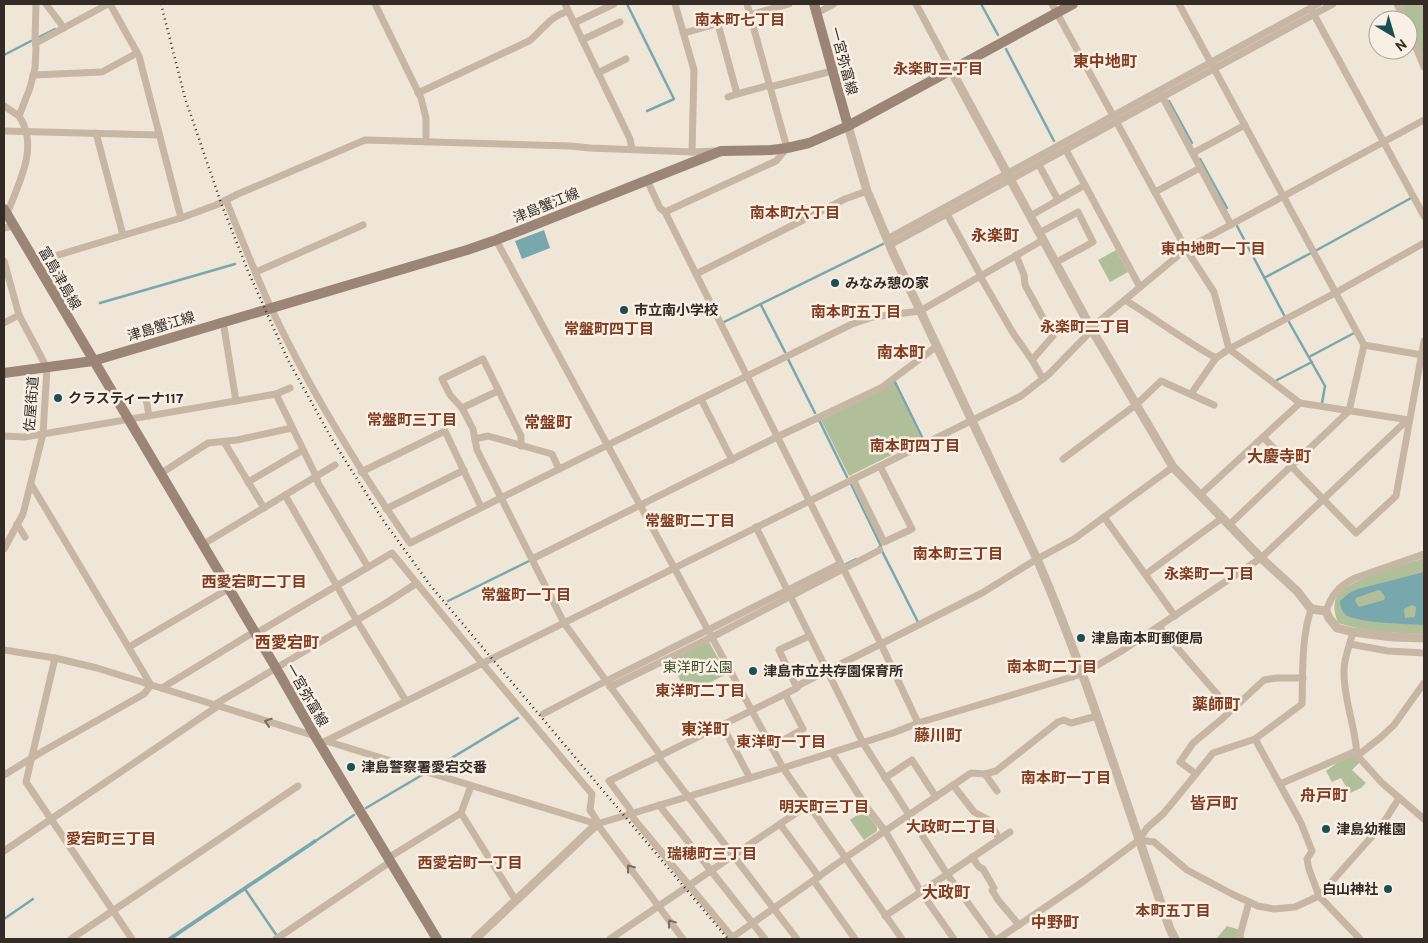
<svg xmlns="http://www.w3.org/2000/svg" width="1428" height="943" font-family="Overpass,'Noto Sans JP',sans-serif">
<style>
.green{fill:#b0bf99}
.water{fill:#78a8ad;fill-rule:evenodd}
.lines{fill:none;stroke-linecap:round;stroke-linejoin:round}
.stream{stroke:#78a8ad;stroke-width:2.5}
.minor{stroke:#c8b6a5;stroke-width:7}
.tertiary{stroke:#c8b6a5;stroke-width:9}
.secondary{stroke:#9b8577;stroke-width:10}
.rail{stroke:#342b26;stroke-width:2.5;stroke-dasharray:1 4;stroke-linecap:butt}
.oneway{stroke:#776a5f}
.poi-dot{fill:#1d4e54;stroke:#f8f0e4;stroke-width:2}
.labels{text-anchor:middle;stroke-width:5;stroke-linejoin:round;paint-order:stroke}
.street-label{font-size:14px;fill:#342b26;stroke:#f8f0e4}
.poi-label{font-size:14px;font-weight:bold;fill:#342b26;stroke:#f8f0e4;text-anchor:start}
.park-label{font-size:14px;fill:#41512b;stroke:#f8f0e4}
.neighbourhood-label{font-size:15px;font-weight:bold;fill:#813c21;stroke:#f8f0e4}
.quarter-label{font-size:16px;font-weight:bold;fill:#813c21;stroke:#f8f0e4}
</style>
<rect width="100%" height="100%" fill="#f0e6d8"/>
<!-- green -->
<g class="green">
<path d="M1401,4H1424V60Z"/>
<path d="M1116,250L1128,272L1110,282L1098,260Z"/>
<path d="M894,382L922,440L849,476L821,420L877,393Z"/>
<path d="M1424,558V634C1395,633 1366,632 1338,623C1335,614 1332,606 1337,596C1345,580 1406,564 1424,558Z"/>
<path d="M709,642L727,674L687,694L670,660Z"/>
<path d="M1353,756L1360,762L1352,770L1366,783L1361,788L1350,793L1341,778L1332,782L1326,771L1337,763Z"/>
<path d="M865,811L877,827V831L864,840L850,820L860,813Z"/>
<path d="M1227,926L1240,930V939H1216Z"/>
</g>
<!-- water -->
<g class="water">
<path d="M544,230L550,248L522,259L515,241Z"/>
<path d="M1424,572V625C1408,624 1358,623 1346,615C1342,612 1340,606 1340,601L1349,593L1358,589ZM1378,590L1381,591L1385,597L1384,600L1359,607L1355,601L1356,598ZM1412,605L1416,607L1415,617L1405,618L1404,609Z"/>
<path d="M315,839L317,842L173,939H166Z"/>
</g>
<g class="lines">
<!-- stream -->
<g class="stream">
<path d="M627,4L674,99L647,111"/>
<path d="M981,4L998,35"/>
<path d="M39,37L55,29"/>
<path d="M1006,49L1054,141"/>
<path d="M4,55L31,41"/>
<path d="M1169,101L1192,143"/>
<path d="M1200,159L1227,208"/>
<path d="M1237,226L1284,315"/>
<path d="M1317,250L1411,198"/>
<path d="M1264,278L1311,253"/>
<path d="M100,303L235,264"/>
<path d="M761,305L785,352"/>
<path d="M724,322L883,244"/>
<path d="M1289,322L1325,386L1322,403"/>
<path d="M1309,357L1354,333"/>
<path d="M788,359L815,413"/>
<path d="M1277,380L1312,362"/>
<path d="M895,382L923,439"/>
<path d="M819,420L847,477"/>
<path d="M851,484L881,546L879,547"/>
<path d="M882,551L918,622"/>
<path d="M846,564L856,559"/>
<path d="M448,601L529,561"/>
<path d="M435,768L518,718"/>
<path d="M366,808L422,775"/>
<path d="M314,842L354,815"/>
<path d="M245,889L277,936"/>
<path d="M4,919L33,899"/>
</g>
<!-- minor -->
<g class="minor">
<path d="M46,4L64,28"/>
<path d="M110,4L139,56L181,218"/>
<path d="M375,4L421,98L426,118V142"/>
<path d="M565,4L630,139L632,149"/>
<path d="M675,4L694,70L692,152"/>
<path d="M916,4L951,70"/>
<path d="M1052,4L1186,249L1214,292L1229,349L1300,403L1409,420"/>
<path d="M1179,4L1364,345L1422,355"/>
<path d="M1397,4L1405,20"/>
<path d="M1312,11L1424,216"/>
<path d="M817,13L834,4"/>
<path d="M574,23L614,4"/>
<path d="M718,24L737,94"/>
<path d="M1408,28L1424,67"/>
<path d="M684,33L789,4"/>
<path d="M582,40L620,22"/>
<path d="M36,43L108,4"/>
<path d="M598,73L626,59"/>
<path d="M33,75L102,72L137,53"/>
<path d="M770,87L832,71"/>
<path d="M418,93L529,41C536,36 540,30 547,24C552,18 560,14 568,11"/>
<path d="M1162,96L1231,225"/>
<path d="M728,97L737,94L770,85"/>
<path d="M4,106L19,116"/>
<path d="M4,131L159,135"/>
<path d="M96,133L123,235"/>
<path d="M1066,150L1140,287"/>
<path d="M1193,153L1245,125"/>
<path d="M1039,165L1058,200"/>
<path d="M647,180L660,208L665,212L881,644L918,723"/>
<path d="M1155,192L1200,168"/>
<path d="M226,200C241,237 255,274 272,310C311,392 358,468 410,543L852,324L873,317L920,311L1043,240"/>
<path d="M665,212L776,161L787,148L747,4"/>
<path d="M7,214C18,184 40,147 19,116L30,88L35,68L36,49L35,38L36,4"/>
<path d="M947,214L981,276"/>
<path d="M1030,216L1085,185"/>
<path d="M4,228L14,226"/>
<path d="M1039,233L1078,212L1093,242L1055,263"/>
<path d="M887,239L1318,4"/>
<path d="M496,240L783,768L902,939"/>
<path d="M890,245L1333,4"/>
<path d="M1016,255L1024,275L1025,285L1053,336L1032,360"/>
<path d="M4,261L19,315L47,368L43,434L23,514L4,549"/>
<path d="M35,262L181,218L216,205L238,194L365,140L570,146L590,148L692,152L714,151"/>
<path d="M256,272L363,225"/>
<path d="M696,274L845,199L867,191"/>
<path d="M980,276L1013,333L1032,360L1043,379"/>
<path d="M1125,300C1156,319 1185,341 1216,358"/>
<path d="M223,321L236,401"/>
<path d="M4,323L19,315"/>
<path d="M1091,328L1186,249L1424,120"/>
<path d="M276,394L316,476L318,483L368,567"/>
<path d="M1191,394L1216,358L1229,349L1335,293L1424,243"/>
<path d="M146,398L149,416"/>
<path d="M701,399L732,460"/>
<path d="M462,408L498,391"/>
<path d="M4,436L24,437L43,434L276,394L290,388"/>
<path d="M1263,437L1356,533L1396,496L1424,341"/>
<path d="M475,439L488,436L552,454L559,469"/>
<path d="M224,442L264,508"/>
<path d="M521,446V436L483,359L442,379L450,395L462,408L473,429L477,450L564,623L661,756"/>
<path d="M1063,459L1137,404L1161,381L1214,405"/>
<path d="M361,472L445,431L481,507"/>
<path d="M160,474L208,443L237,440L292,428"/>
<path d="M853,479L884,542L912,529L880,466"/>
<path d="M248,482L303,450"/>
<path d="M285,495L357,621L406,701"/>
<path d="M1200,495L1300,403"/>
<path d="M386,509L464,470"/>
<path d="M1104,517L1175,616"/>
<path d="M17,524L25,537"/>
<path d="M1229,525L1349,411L1364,345"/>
<path d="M756,527L863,743L947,874L994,939"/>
<path d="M202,545L335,465"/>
<path d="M532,559L777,437L881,388L937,346"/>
<path d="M1146,574L1222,518"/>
<path d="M1326,611C1332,594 1339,586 1355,578L1424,554"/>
<path d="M1159,627L1231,710"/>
<path d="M1353,632C1350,644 1344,658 1344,670C1343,699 1356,727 1357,756"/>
<path d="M1350,644L1388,651L1424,653"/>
<path d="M129,647L228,589"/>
<path d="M4,650L55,658L97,668L315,736"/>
<path d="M55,658L26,782L132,939"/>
<path d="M797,686L982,593L1037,559L1074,539L1173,467"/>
<path d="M610,687L712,637L880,550"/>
<path d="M162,688L249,635L255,634L392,553L482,663L592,794L590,810L596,819L597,824L683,939"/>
<path d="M214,705L386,603L417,583"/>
<path d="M543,714L606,681L840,564"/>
<path d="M722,725L750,778"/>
<path d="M1255,739L1301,823L1312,851L1307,859L1309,869L1319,896L1360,939"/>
<path d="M326,741L597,824L783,768L893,733L918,723L1082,674L1120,652L1261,558L1402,425L1409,420"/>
<path d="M324,742L1021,396L1049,374L1092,330"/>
<path d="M771,747L803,729L785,694"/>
<path d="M832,753L865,805L885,831L921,892L954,939"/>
<path d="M1357,756L1380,738L1394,725L1424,683"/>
<path d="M658,757L797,939"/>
<path d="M985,774L997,791"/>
<path d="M1196,774L1180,762L1193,743L1222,719L1264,680L1277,678H1303"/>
<path d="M4,775L45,750L144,694L151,685L31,484"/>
<path d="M885,778L912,760L936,797"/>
<path d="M1280,784L1354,752L1382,783L1424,819"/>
<path d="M953,785L974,812L989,820L999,839"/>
<path d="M659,805L765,939"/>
<path d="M461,813L471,786"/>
<path d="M780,824L819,877"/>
<path d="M1139,840L1154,842L1187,870L1232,894L1258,906L1274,909L1295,907L1319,896L1382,825L1399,798"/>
<path d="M4,851L218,706"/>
<path d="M972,857L979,867L983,869L994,888L992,890L998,900L1019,925"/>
<path d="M388,858L461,813L516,901"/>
<path d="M814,881L855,939"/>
<path d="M885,916L1010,832"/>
<path d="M732,937L634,819L629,808L609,781L797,688L779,650L809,636"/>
<path d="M71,939L298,786"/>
<path d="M276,939L390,862"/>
<path d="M610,939L808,805"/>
<path d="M730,939L845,858L971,773L985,774L996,771L1058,722L1064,720L1071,723L1097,716"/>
<path d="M998,939L1084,881L1139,840L1147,828L1163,814L1178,796L1213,753L1255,739L1302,704C1303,672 1301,640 1311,609"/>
<path d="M1241,939L1240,935L1249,902"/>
</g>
<!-- tertiary -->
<g class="tertiary">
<path d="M951,70L1092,330L1173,467L1261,558L1297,591L1311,609L1326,611L1329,618L1337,628L1353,632L1393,637L1424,638"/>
<path d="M848,126L867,191L893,253L1037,559C1089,679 1126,806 1170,929L1175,939"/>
<path d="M475,939L597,824"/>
</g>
<!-- secondary -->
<g class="secondary">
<path d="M814,4L848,126"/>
<path d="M4,209L276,668L315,736L437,939"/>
<path d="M4,373L93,361L467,250L496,240L721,151L771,150L787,148L809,143L848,126L1073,4"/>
</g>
<!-- rail -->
<path class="rail" d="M161,4L185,98L221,203L248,271L288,360L333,441L383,520L430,585L728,939"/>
</g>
<!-- one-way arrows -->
<defs><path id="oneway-chevron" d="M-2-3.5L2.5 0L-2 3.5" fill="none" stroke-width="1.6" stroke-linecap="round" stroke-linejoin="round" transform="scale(1.25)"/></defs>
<g class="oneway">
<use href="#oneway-chevron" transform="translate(268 722) rotate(-162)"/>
<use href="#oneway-chevron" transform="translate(630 868) rotate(-127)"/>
<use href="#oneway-chevron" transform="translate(671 923) rotate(-127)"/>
</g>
<!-- markers -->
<g class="poi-dot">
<circle cx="835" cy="283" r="5"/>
<circle cx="624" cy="310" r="5"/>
<circle cx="58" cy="398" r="5"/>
<circle cx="1081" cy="638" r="5"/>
<circle cx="753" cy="671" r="5"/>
<circle cx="351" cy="767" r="5"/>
<circle cx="1326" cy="829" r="5"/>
<circle cx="1388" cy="889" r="5"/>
</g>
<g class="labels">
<!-- street labels -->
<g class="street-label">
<text transform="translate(844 61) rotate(75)" y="5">一宮弥富線</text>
<text transform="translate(546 205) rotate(-22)" y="5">津島蟹江線</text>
<text transform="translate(60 278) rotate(60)" y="5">富島津島線</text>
<text transform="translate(161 326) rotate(-17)" y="5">津島蟹江線</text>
<text transform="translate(31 404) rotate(-86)" y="5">佐屋街道</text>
<text transform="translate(307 695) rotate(60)" y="5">一宮弥富線</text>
</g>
<!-- poi labels -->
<g class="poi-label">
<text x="845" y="288">みなみ憩の家</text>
<text x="634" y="315">市立南小学校</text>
<text x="68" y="403">クラスティーナ117</text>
<text x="1091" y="643">津島南本町郵便局</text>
<text x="763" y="676">津島市立共存園保育所</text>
<text x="361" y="772">津島警察署愛宕交番</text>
<text x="1336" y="834">津島幼稚園</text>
<text x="1378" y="894" text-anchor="end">白山神社</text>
</g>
<!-- park labels -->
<g class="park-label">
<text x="698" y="672">東洋町公園</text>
</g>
<!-- neighbourhood labels -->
<g class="neighbourhood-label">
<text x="740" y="25">南本町七丁目</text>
<text x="938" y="74">永楽町三丁目</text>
<text x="795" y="218">南本町六丁目</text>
<text x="1213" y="254">東中地町一丁目</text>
<text x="856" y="317">南本町五丁目</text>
<text x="1085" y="332">永楽町二丁目</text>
<text x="609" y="334">常盤町四丁目</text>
<text x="412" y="425">常盤町三丁目</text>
<text x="915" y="451">南本町四丁目</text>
<text x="690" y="526">常盤町二丁目</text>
<text x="958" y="559">南本町三丁目</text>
<text x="1209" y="579">永楽町一丁目</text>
<text x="254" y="587">西愛宕町二丁目</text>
<text x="526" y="600">常盤町一丁目</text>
<text x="1052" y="672">南本町二丁目</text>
<text x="700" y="696">東洋町二丁目</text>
<text x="781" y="747">東洋町一丁目</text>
<text x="1066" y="783">南本町一丁目</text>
<text x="824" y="812">明天町三丁目</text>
<text x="951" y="832">大政町二丁目</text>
<text x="111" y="844">愛宕町三丁目</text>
<text x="712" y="859">瑞穂町三丁目</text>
<text x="470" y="868">西愛宕町一丁目</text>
<text x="1173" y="916">本町五丁目</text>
</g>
<!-- quarter labels -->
<g class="quarter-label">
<text x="1105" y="67">東中地町</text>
<text x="995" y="241">永楽町</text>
<text x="901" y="358">南本町</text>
<text x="548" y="428">常盤町</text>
<text x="1279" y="462">大慶寺町</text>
<text x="287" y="648">西愛宕町</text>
<text x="1216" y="710">薬師町</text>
<text x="705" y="735">東洋町</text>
<text x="938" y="741">藤川町</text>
<text x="1324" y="801">舟戸町</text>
<text x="1214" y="809">皆戸町</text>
<text x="946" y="898">大政町</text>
<text x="1055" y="928">中野町</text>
</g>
</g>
<!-- border -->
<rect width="1428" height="943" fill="none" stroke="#342b26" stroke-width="10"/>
<!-- north arrow -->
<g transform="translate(1393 35) rotate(142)"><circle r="24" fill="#f8f0e4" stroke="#aaa198"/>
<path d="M0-4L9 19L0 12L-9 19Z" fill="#1d4e54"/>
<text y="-8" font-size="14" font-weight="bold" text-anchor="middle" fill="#342b26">N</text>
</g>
</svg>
